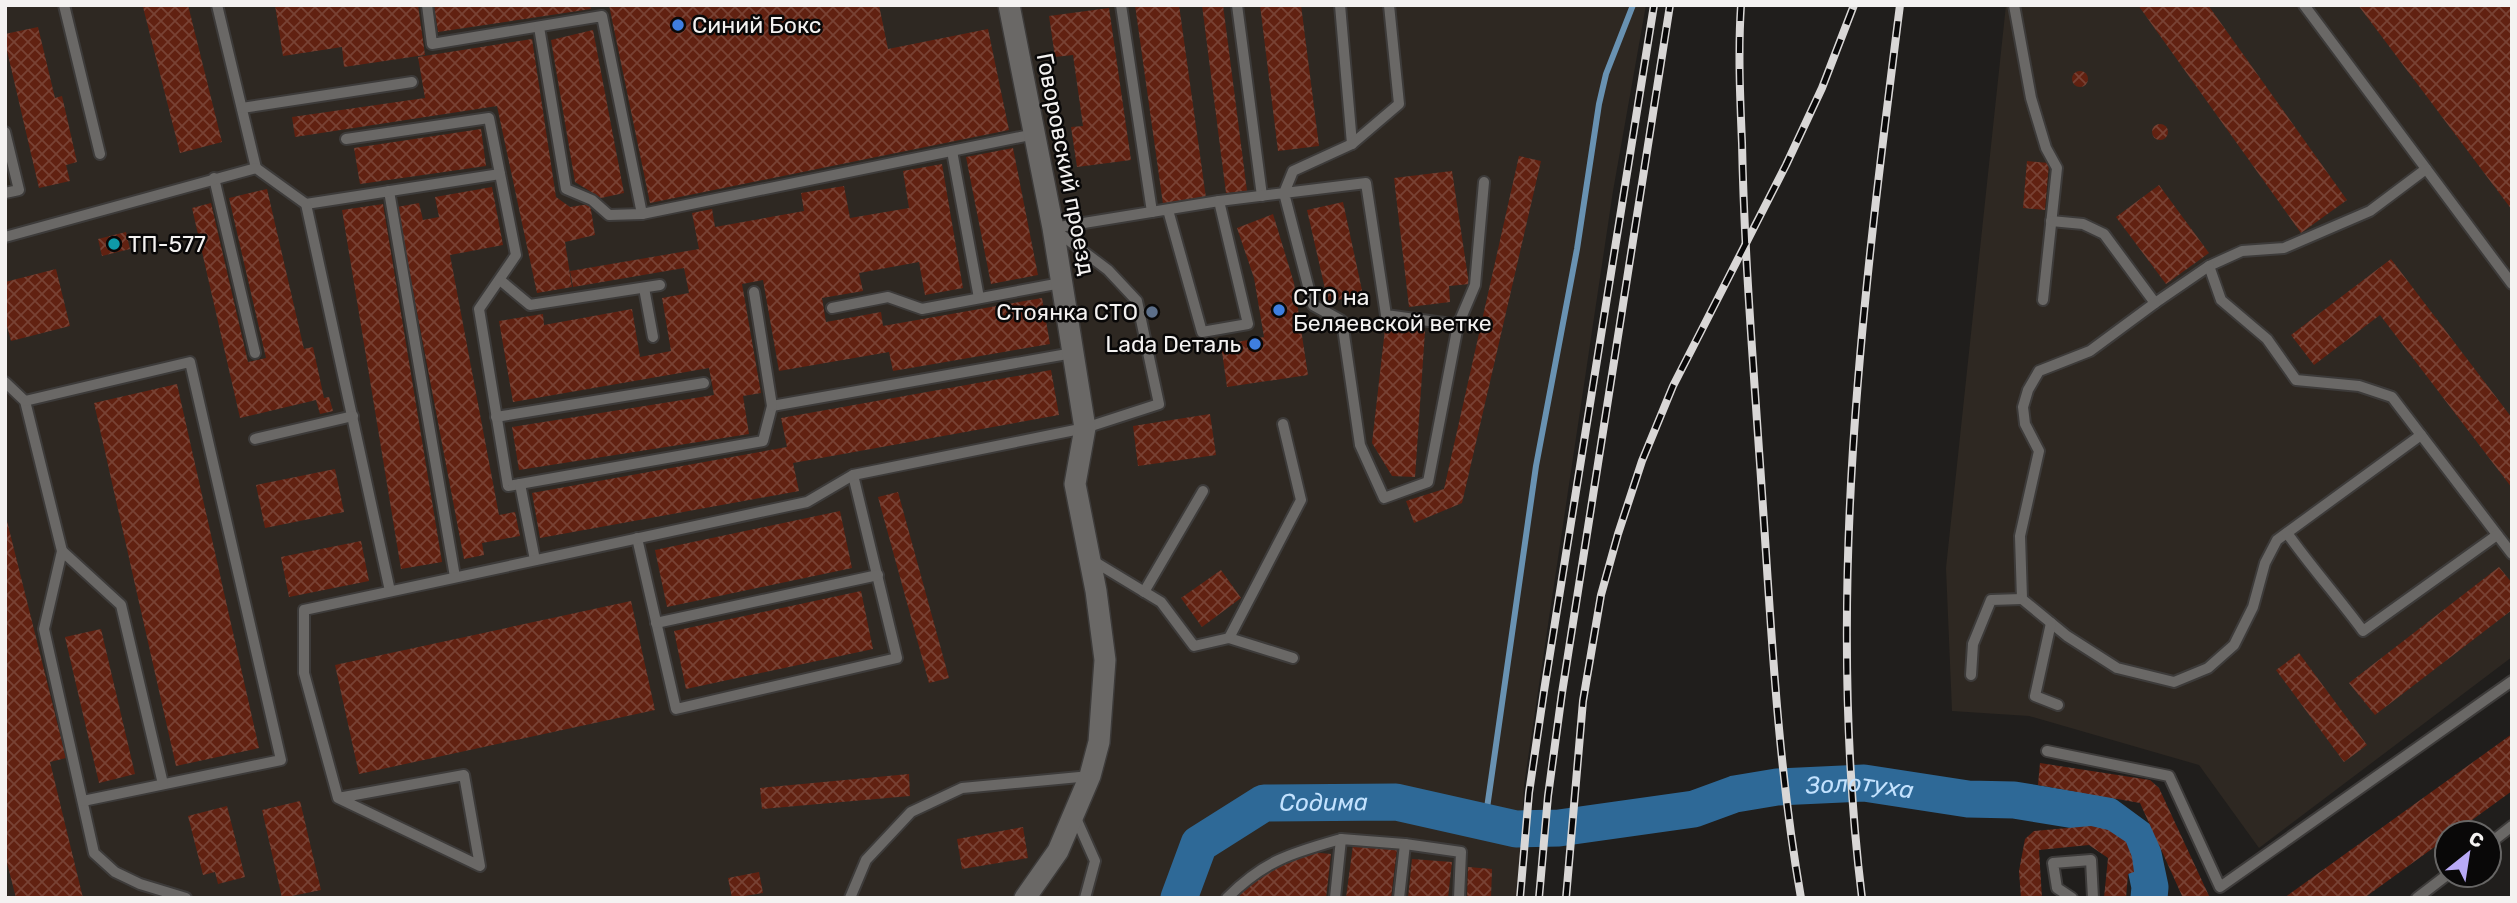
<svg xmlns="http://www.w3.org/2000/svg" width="2517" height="903" font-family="Rubik,sans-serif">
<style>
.built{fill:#2e2822}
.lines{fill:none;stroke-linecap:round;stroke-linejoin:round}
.stream{stroke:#6992b2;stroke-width:6}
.river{stroke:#2e6997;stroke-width:37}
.building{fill:url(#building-cross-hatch)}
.lane-casing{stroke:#3d3b3a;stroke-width:14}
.street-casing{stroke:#3d3b3a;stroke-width:24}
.lane{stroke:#6a6866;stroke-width:10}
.street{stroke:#6a6866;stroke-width:21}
.rail-casing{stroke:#d9d7d6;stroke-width:8}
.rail{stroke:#090808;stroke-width:5;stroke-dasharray:16;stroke-linecap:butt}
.shop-dot{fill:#3f7fe0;stroke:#090808;stroke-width:2.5}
.culture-dot{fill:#0f9aa8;stroke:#090808;stroke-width:2.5}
.service-dot{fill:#5c6f8a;stroke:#090808;stroke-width:2.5}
.labels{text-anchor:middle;stroke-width:5;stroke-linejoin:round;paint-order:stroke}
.poi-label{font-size:23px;fill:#f4f2f1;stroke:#090808;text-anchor:start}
.street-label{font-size:23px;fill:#f4f2f1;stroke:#090808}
.water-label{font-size:24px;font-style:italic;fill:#c3e2fe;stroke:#090808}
</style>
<defs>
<pattern id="building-cross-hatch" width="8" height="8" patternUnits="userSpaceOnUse" patternTransform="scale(1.75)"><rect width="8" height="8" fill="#612111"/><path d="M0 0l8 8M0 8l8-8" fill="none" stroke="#784234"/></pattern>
</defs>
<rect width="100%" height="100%" fill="#201e1c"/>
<!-- built -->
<g class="built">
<path d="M5,5H1646L1613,191L1524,785L1518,898H5Z"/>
<path d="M2006,5H2512V657L2259,848L2199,765L2029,716L1952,711L1946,568Z"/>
</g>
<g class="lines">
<!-- stream -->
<path class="stream" d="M1485,822L1536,466L1577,249L1599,104L1606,74L1633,5"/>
<!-- river -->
<path class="river" id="s1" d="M1179,898L1199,844L1264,803L1396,802L1516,829L1559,828L1694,809L1735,794L1777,787L1864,783L1968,799L2014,800L2106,815L2140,840L2150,887L2149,898"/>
</g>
<!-- building -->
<g class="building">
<path d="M149,5H188L222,142L180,153L143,7Z"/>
<path d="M275,5H418L425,55L344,67L342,47L283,56Z"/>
<path d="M434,5H590L591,9L438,32Z"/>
<path d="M609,5H879L888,49L988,29L1009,130L650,203Z"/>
<path d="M1135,5H1179L1206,198L1163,204Z"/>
<path d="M1202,5H1223L1247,191L1226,193Z"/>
<path d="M1260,5H1301L1319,146L1278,151Z"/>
<path d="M2138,5H2208L2347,200L2301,233Z"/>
<path d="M2358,5H2512V210Z"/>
<path d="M1109,8L1131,160L1077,167L1071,127L1083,126L1073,55L1055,57L1049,16Z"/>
<path d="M38,27L55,98L62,96L77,162L66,165L70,181L39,188L5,42V34Z"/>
<path d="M593,30L624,193L601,198L575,182L551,40Z"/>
<path d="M532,39L556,197L570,207L590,204L595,235L565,242L572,287L537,293L497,106L295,137L292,117L425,98L418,57Z"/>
<circle cx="2080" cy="79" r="8"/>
<circle cx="2160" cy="132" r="8"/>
<path d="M481,129L486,166L360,184L354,148Z"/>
<path d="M1013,148L1038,275L991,284L966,157Z"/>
<path d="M1519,156L1541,161L1462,503L1414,523L1406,501L1444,489Z"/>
<path d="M2027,161L2049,163L2045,210L2023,208Z"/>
<path d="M942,164L963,288L925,295L919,262L859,273L863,291L822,298L826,322L881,312L883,326L1042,298L1050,344L893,371L889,352L779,371L763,280L742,284L761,393L743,396L749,434L519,470L512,427L714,395L709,368L513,402L499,321L543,314L544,325L632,309L640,357L671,351L662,298L689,293L684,268L573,287L570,271L699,249L692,213L712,209L715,227L804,211L801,193L844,186L850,218L909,208L903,171Z"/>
<path d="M1452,171L1469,284L1449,286L1450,302L1409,307L1394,178Z"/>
<path d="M2159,185L2209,253L2166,284L2116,217Z"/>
<path d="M492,187L503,245L450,255L499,515L515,512L520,536L482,543L484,555L464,559L397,207L419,203L423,220L439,217L435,197Z"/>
<path d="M267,189L304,349L313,347L324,398L329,397L333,411L329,412L320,414L316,400L240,418L192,208L211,203L248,362L266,358L229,198Z"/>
<path d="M1343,202L1363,295L1328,302L1307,210Z"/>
<path d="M383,204L442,562L401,569L342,210Z"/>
<path d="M1273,214L1294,283L1308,375L1227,387L1221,345L1264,337L1254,278L1237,228Z"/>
<path d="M126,232L130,249L102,256L98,239Z"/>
<path d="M2391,259L2512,418V488L2380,315L2314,365L2291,335Z"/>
<path d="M56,269L70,326L11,341L5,319V282Z"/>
<path d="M1385,329L1425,331L1415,477L1392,476L1372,443Z"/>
<path d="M1051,370L1059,415L793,463L799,491L540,538L532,493L787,447L781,418Z"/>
<path d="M177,384L259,748L176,766L94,403Z"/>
<path d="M1210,414L1216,455L1138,466L1133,426Z"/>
<path d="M335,469L344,512L265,528L256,485Z"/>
<path d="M898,492L949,678L929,683L878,497Z"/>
<path d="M840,511L852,568L667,607L655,550Z"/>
<path d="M5,513L66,758L50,762L83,898H16L5,855Z"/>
<path d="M361,541L369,581L289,597L281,557Z"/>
<path d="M2499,567L2512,583V610L2375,715L2349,683Z"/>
<path d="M1221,570L1241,598L1202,627L1181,598Z"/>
<path d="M861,591L873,649L686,689L674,631Z"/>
<path d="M631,601L655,710L359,774L335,665Z"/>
<path d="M101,629L135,774L99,783L65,637Z"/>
<path d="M2299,653L2367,745L2344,762L2276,670Z"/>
<path d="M2512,734V791L2454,833H2447V838L2364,898H2284Z"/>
<path d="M2040,763L2150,780L2159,788L2210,898H2183L2140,803L2038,785Z"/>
<path d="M909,774L910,796L762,809L760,788Z"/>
<path d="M300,801L321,890L282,898L262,810Z"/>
<path d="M227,806L245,877L218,884L215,872L203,875L188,816Z"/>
<path d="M2091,826L2108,830L2126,842L2132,857L2134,872L2128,874L2126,898H2104L2108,858L2089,845L2039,850L2042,898H2021L2019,871L2025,839L2034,831Z"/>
<path d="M1023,827L1028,858L962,869L957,839Z"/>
<path d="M1353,845L1397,849L1391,898H1346Z"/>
<path d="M1310,852L1331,854L1326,898H1237L1245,887L1279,862Z"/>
<path d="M1412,859L1452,862L1448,898H1408Z"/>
<path d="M1468,867L1492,869L1491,898H1467Z"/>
<path d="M759,872L763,893L732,898L728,878Z"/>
</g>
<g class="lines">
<!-- lane casing -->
<g class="lane-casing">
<g id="lane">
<path d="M64,5L100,154"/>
<path d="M217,5L256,168"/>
<path d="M427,5L432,44L602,16L642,214"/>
<path d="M1121,5L1152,212"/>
<path d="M1237,5L1262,196"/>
<path d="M1340,5L1352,144"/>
<path d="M2014,5L2031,98L2046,148L2057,168L2043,300"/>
<path d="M2304,5L2512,284"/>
<path d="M539,27L566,189L592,200L609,215L642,214L1035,134"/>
<path d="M242,108L412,82"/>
<path d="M5,132L19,190L5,193"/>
<path d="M346,139L489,118L516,255L479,309L508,486L763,441L772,406L1073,353"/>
<path d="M952,151L979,298"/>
<path d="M2426,169L2370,211L2284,248L2242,251L2209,266L2221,300L2267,339L2296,380L2359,386L2392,397L2512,554"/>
<path d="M214,178L255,353"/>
<path d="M389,191L455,577"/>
<path d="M1219,201L1366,183L1386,315L1458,325L1428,482L1384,498L1360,445L1342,321L1313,305L1284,193L1293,171L1352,144L1399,104L1389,5"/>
<path d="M306,204L500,174"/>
<path d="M2051,221L2083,224L2104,234L2155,303L2209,266"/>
<path d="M1053,228L1219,201L1248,324L1202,332L1168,210"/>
<path d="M5,237L256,168L306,204L390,591"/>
<path d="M500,280L530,305L660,285"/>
<path d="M644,288L653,337"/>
<path d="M754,292L772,406"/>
<path d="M2155,303L2090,351L2039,371L2028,390L2023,407L2025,424L2039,451L2020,536L2022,599L2067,636L2117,668L2174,682L2208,668L2234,645L2253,607L2265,563L2277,540L2421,435"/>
<path d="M832,308L888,297L922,309L1061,283"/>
<path d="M1458,325L1475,285L1484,182"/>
<path d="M5,382L25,401L62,551L44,629L94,853L115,872L140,884L186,898"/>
<path d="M25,401L190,362L281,760L83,801"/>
<path d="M496,417L704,383"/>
<path d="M255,439L353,416"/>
<path d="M520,484L535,560"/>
<path d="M2287,533C2311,567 2338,597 2363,631L2497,535"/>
<path d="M637,538L676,709L897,658L853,475"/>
<path d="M62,551L121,605L163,784"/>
<path d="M1090,559L1161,602L1194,646L1229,638L1293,658"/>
<path d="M1144,592L1203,491"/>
<path d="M656,623L878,575"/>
<path d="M2051,623L2035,696L2058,705"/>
<path d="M1229,638L1301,500L1283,424"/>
<path d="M1971,675L1973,644L1991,600L2022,599"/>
<path d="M2047,751L2169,776L2220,887L2512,681"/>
<path d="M338,798L464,775L480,866L338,798L304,673V610L807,502L853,475L1085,428L1159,404L1137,301L1108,270L1055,230"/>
<path d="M1075,816L1095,861L1085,898"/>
<path d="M2489,844L2512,826"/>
<path d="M850,898L866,860L911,812L962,788L1090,776"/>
<path d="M1227,898C1265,860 1292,853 1341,839"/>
<path d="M1335,898L1341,839L1405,844"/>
<path d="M1399,898L1405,844L1461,852L1459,898"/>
<path d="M2072,898L2057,888L2053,863L2091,860L2093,898"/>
<path d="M2417,898L2447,875"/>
</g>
</g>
<!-- street casing -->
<g class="street-casing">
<path id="street" d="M1009,5L1053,228L1085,428L1075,484L1096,591L1105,660L1099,742L1090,776L1058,851L1025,898"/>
</g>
<!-- lane -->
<use href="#lane" class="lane"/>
<!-- street -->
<use href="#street" class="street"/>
<!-- rail casing -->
<g class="rail-casing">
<g id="rail">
<path d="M1741,5C1738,51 1740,97 1742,143C1744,245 1752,347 1759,450C1770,599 1775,750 1801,898"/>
<path d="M1520,898L1529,793L1544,691L1654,5"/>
<path d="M1539,898L1548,796L1562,693L1670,5"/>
<path d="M1566,898L1583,701L1601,595L1618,534L1642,461L1673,386L1786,165L1822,88L1854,5"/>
<path d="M1862,898C1825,597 1862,304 1900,5"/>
</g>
</g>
<!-- rail -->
<use href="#rail" class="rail"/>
</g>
<!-- markers -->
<g class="shop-dot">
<circle cx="678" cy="25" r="7"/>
<circle cx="1279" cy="310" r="7"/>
<circle cx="1255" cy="344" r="7"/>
</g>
<circle class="culture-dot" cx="114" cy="244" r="7"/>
<circle class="service-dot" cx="1152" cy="312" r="7"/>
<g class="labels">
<!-- poi labels -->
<g class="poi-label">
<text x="692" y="33">Синий Бокс</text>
<text x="128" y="252">ТП-577</text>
<text x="1293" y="305">СТО на<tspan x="1293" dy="26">Беляевской ветке</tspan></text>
<text x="1138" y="320" text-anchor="end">Стоянка СТО</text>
<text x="1241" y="352" text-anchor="end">Lada Dеталь</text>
</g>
<!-- street labels -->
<g class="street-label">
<text transform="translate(1066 164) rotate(79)" y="8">Говоровский проезд</text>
</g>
<!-- water labels -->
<g class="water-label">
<text dy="8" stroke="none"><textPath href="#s1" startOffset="738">Золотуха</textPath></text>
<text dy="8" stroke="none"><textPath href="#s1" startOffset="194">Содима</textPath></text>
</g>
</g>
<!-- border -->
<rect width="2517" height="903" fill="none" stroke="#f4f2f1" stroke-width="14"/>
<!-- north arrow -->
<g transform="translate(2468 854) rotate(30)"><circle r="33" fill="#090808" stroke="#676665" stroke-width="2"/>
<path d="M0-5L12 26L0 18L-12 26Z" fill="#b9aaf7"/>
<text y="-10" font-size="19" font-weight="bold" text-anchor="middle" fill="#f4f2f1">С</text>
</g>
</svg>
